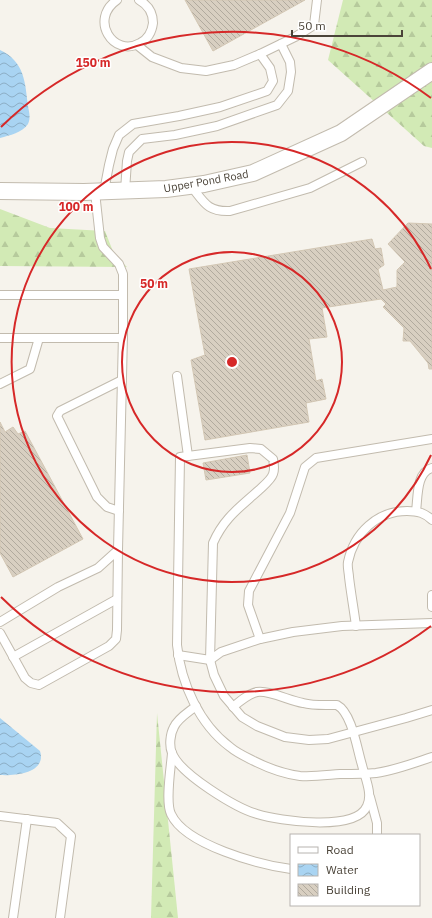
<svg xmlns="http://www.w3.org/2000/svg" width="432" height="918" font-family="'IBM Plex Sans',sans-serif">
<style>
.forest{fill:url(#forest-firs)}
.water{fill:url(#water-waves)}
.building{fill:url(#building-back-hatch);stroke:#d3c7b4}
.lines{fill:none;stroke-linecap:round;stroke-linejoin:round}
.lane-casing{stroke:#c2bbae;stroke-width:10}
.street-casing{stroke:#c2bbae;stroke-width:18}
.lane{stroke:#fff;stroke-width:8}
.street{stroke:#fff;stroke-width:16}
.ring{fill:none;stroke:#d62828;stroke-width:2}
.labels{text-anchor:middle;stroke-width:3;stroke-linejoin:round;paint-order:stroke}
.street-label{font-size:11px;fill:#4b4439;stroke:#fff}
.centre{fill:#d62828;stroke:#fff;stroke-width:2}
.ring-label{font-size:12px;text-anchor:middle;font-weight:bold;fill:#d62828;stroke:#fff;stroke-width:3;stroke-linejoin:round;paint-order:stroke}
</style>
<defs>
<pattern id="forest-firs" width="22" height="20" patternUnits="userSpaceOnUse"><rect width="22" height="20" fill="#d2eab5"/><path d="M5 1l3.5 6h-7zM16 11l3.5 6h-7z" fill="#b6ca9c"/></pattern>
<pattern id="water-waves" width="16" height="10" patternUnits="userSpaceOnUse"><rect width="16" height="10" fill="#a9d4f2"/><path d="M0 5q4-4 8 0t8 0" fill="none" stroke="#8caec5"/></pattern>
<pattern id="building-back-hatch" width="6" height="6" patternUnits="userSpaceOnUse"><rect width="6" height="6" fill="#d8cfc1"/><path d="M-1 5l2 2M0 0l6 6M5-1l2 2" fill="none" stroke="#b1aa9e"/></pattern>
</defs>
<rect width="100%" height="100%" fill="#f6f3ec"/>
<!-- forest -->
<g class="forest">
<path d="M343,0H432V148L424,146L328,60Z"/>
<path d="M0,209L50,228L105,231L114,254L127,267L0,266Z"/>
<path d="M157,713L178,918H151Z"/>
</g>
<!-- water -->
<g class="water">
<path d="M0,50C25,62 25,82 28,106C29,112 31,118 28,124C22,133 10,135 0,138Z"/>
<path d="M0,718L40,751C47,773 15,776 0,775Z"/>
</g>
<!-- building -->
<g class="building">
<path d="M185,0H305L213,51Z"/>
<path d="M408,223L432,224V369H429L428,363L410,341H403L404,328L383,307L386,304L381,299L322,308L327,337L309,339L316,381L322,379L326,399L306,403L309,422L205,440L191,360L205,355L189,269L372,239L375,249L381,248L384,265L378,269L383,290L397,287V270L405,262L388,244Z"/>
<path d="M0,422L5,432L13,427L18,434L25,431L83,539L13,577L0,553Z"/>
<path d="M247,455L250,473L206,480L203,463Z"/>
</g>
<g class="lines">
<!-- lane casing -->
<g class="lane-casing">
<g id="lane">
<path d="M117,0C89,19 113,58 140,43C148,39 152,31 153,23C153,13 148,5 139,0"/>
<path d="M137,45L152,57L181,68L206,71L234,65L260,54L295,37L314,25L317,0"/>
<path d="M191,186C204,202 207,212 230,211L310,188L362,162"/>
<path d="M104,191L109,165L113,149L119,135L133,124L179,116L220,107L267,91L273,81L270,68L260,54"/>
<path d="M125,191L127,161L129,152L142,139L175,135L217,126L277,105L288,91L291,72L290,62L281,44"/>
<path d="M0,295H123"/>
<path d="M0,338H123"/>
<path d="M177,376L188,456"/>
<path d="M0,384L30,369L39,338"/>
<path d="M119,511L107,507L97,497L57,416L60,411L122,380"/>
<path d="M416,511C418,498 416,472 432,468"/>
<path d="M432,595V607"/>
<path d="M0,622L58,587L98,568L118,550L123,334V274L119,264L103,247L100,238L95,192"/>
<path d="M356,626C354,610 351,594 349,577C349,573 347,567 348,562C354,533 377,511 407,511C418,511 425,513 432,520"/>
<path d="M0,633L25,678L31,683L39,685L109,646L116,639L117,630L118,550"/>
<path d="M260,639L293,632L342,626L432,623"/>
<path d="M178,655L210,660L221,652L260,639L248,605L249,591L290,513L305,467L316,458L432,439"/>
<path d="M13,657L117,599"/>
<path d="M196,706C189,712 178,718 174,727C170,734 169,746 172,753C180,774 236,808 257,814C280,821 356,832 367,806C373,794 365,778 362,765C357,749 352,713 337,705C326,705 314,706 303,703C290,701 269,690 257,692C248,694 240,701 233,707"/>
<path d="M432,710L406,718L328,739L309,740L285,737L257,726L242,717L224,696L214,675L210,660L213,543C224,518 239,508 259,490C263,486 271,480 273,474C275,469 274,464 273,459L261,449L250,448L180,457L177,645C181,683 199,724 230,747C237,753 246,757 254,761C268,768 284,774 300,776C313,777 327,775 340,774C352,774 364,774 376,773C396,770 414,763 432,757"/>
<path d="M172,753C171,767 165,802 171,814C185,845 260,865 291,869"/>
<path d="M370,797L377,823V835"/>
<path d="M0,816L57,823L71,836L60,918"/>
<path d="M13,918L27,819"/>
</g>
</g>
<!-- street casing -->
<g class="street-casing">
<path id="street" d="M0,191L84,192L166,189L204,184L253,173L341,133L432,71"/>
</g>
<!-- lane -->
<use href="#lane" class="lane"/>
<!-- street -->
<use href="#street" class="street"/>
</g>
<!-- distance rings -->
<g class="ring">
<circle cx="232" cy="362" r="110"/>
<path d="M431 455A220 220 0 1 1 431 269"/>
<path d="M431 626A330 330 0 0 1 1 597M1 127A330 330 0 0 1 431 98"/>
</g>
<g class="labels">
<!-- street labels -->
<g class="street-label">
<text transform="translate(206 181) rotate(-10)" y="4">Upper Pond Road</text>
</g>
</g>
<circle cx="232" cy="362" r="6" class="centre"/>
<g class="ring-label">
<text x="93" y="67">150 m</text>
<text x="76" y="211">100 m</text>
<text x="154" y="288">50 m</text>
</g>
<!-- legend -->
<rect x="290" y="834" width="130" height="72" fill="#ffffff" stroke="#b7b4b0"/>
<rect x="298" y="847" width="20" height="6" fill="#ffffff" stroke="#b7b4b0"/>
<text x="326" y="854" font-size="12" fill="#4b4439">Road</text>
<rect x="298" y="864" width="20" height="12" fill="url(#water-waves)" stroke="#b7b4b0"/>
<text x="326" y="874" font-size="12" fill="#4b4439">Water</text>
<rect x="298" y="884" width="20" height="12" fill="url(#building-back-hatch)" stroke="#b7b4b0"/>
<text x="326" y="894" font-size="12" fill="#4b4439">Building</text>
<!-- scale -->
<path d="M292 30v6h110v-6" fill="none" stroke="#4b4439" stroke-width="2"/>
<text x="298" y="30" font-size="12" fill="#4b4439" stroke="#ffffff" stroke-width="3" paint-order="stroke">50 m</text>
</svg>
